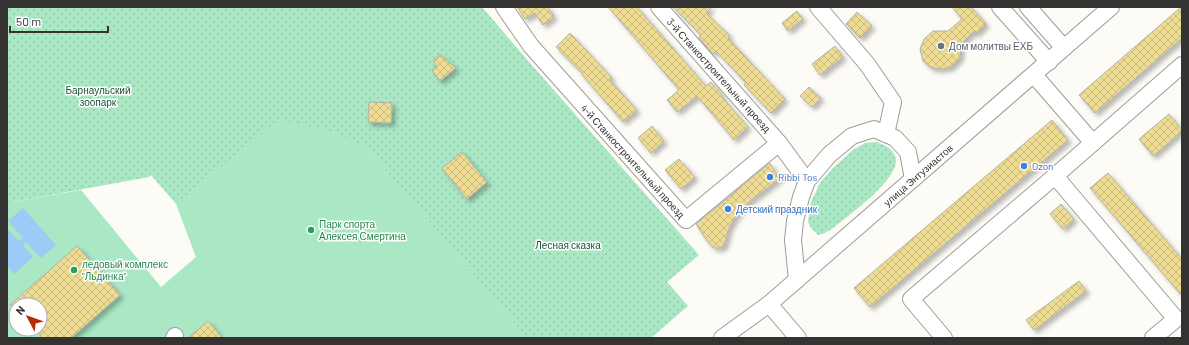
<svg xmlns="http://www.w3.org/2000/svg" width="1189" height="345" font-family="Barlow,sans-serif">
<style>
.grass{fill:url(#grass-dots)}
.garden{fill:#aae7c4;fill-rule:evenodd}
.water{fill:#9cccf5}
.building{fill:url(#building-cross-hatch);stroke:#b2b1ab;filter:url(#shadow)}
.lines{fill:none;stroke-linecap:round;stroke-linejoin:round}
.minor-casing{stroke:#9e9d97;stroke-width:18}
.minor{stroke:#fff;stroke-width:16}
.worship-dot{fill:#6b7280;stroke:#fff;stroke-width:1.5}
.shop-dot{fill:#3f7fe0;stroke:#fff;stroke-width:1.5}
.leisure-dot{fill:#2e9e5b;stroke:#fff;stroke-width:1.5}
.labels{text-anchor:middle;stroke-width:3;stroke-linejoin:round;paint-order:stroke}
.worship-label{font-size:10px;fill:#5b616d;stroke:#fff;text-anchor:start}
.street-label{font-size:10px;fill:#343331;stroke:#fff}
.park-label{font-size:10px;fill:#175237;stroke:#fff}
.shop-label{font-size:10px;fill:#366cbe;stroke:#fff;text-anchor:start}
.leisure-label{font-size:10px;fill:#27864d;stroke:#fff;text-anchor:start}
</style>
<defs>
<pattern id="grass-dots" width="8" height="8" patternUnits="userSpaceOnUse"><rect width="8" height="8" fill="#aae7c4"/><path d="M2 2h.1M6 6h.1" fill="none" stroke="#93c7a9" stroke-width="1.8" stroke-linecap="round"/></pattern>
<pattern id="building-cross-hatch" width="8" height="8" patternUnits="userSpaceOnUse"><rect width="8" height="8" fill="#eddc91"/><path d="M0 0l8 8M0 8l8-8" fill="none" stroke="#ccbd7e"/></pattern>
<filter id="shadow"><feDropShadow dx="3.5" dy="3.5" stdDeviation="2" flood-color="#0004"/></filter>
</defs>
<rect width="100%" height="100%" fill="#fdfbf5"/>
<!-- grass -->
<g class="grass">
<path d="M7,7H482L530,63L699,255L667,282L688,306L651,338H527L366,147L279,120L176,204L151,175L149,177L7,203Z"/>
<path d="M876,142C883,144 892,148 895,156C904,177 846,217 832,229L823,234L818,235L811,228L808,222L811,202L820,183L833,168L853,150L865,143Z"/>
</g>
<!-- garden -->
<path class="garden" d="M278,120L326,129L366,147L527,338H7V203L81,190L161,287L196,257L176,204ZM16,305H40V329H16Z"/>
<!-- water -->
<path class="water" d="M23,208L56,245L41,258L26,242L23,245L32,256V258L14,274L7,266V229L19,241L23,238L8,221Z"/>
<!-- building -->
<g class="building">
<path d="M517,7H548L554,17L543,25L535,13L525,19Z"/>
<path d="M608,7H637L706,86L711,82L723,96L722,97L748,127L734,140L697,96L677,112L667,100L679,90L633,36Z"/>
<path d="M673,7H712L706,13L730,36L728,38L785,99L771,113L744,85L746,83L716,51L713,54L699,38L701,35Z"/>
<path d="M952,7H971L986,24L976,34L974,31L961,44L960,58L951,67L942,69L931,68L923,61L920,49L924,39L933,31H948L962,19Z"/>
<path d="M1181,7L1182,38L1095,113L1079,95Z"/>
<path d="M797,11L803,19L788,31L782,23Z"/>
<path d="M857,12L872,26L860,38L846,24Z"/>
<path d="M570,33L612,78L610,80L637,110L623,122L582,75L583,74L556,47Z"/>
<path d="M835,46L843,57L820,75L812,64Z"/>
<path d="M440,55L456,68L440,81L432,70L437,66L433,61Z"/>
<path d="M809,87L821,98L812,107L800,96Z"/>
<path d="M369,102L392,103L391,123L368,122Z"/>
<path d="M1169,114L1182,130V131L1153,156L1139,139Z"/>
<path d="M1052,120L1068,140L870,307L854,288Z"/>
<path d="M652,126L664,141L651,153L638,138Z"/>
<path d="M462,152L487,182L467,199L442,168Z"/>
<path d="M679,159L695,177L681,189L665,170Z"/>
<path d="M770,163L779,179L750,201L736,216L729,228L724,246L720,248H714L707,241L696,224Z"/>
<path d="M1108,173L1182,259V296L1090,188Z"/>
<path d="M1061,204L1074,219L1063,229L1050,214Z"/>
<path d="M77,246L120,295L71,338H40V305H10Z"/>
<path d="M1079,281L1086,291L1034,330L1026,320Z"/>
<path d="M208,321L222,338H188Z"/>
</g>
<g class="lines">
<!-- minor casing -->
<g class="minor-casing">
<g id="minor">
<path d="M504,7L531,46L686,220L779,143L807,181"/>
<path d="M659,7L779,143"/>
<path d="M818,7L867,64L893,102L886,134"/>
<path d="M1000,7L1049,62"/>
<path d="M1028,7L1064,48"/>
<path d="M1034,75L1093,143"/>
<path d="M1055,176L1182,65"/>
<path d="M797,280L793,240L795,221L801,197L807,181L829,155L852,136L874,129L895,138L908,152L913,179"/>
<path d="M769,304L798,338"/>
<path d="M174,338L175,336"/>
<path d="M722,338L769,304L1111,7"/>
<path d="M944,338L911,299L1055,176L1176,319L1153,338"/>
</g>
</g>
<!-- minor -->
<use href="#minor" class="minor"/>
</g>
<!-- markers -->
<circle class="worship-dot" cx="941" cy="46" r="4"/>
<g class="shop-dot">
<circle cx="1024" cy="166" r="4"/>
<circle cx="770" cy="177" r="4"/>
<circle cx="728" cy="209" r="4"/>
</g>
<g class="leisure-dot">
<circle cx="311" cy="230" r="4"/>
<circle cx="74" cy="270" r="4"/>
</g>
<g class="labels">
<!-- worship labels -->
<g class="worship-label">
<text x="949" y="50">Дом молитвы ЕХБ</text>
</g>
<!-- street labels -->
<g class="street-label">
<text transform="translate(719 75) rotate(48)" y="4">3-й Станкостроительный проезд</text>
<text transform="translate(633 161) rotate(48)" y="4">4-й Станкостроительный проезд</text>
<text transform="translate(918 175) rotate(-41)" y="4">улица Энтузиастов</text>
</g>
<!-- park labels -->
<g class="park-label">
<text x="98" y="94">Барнаульский<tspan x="98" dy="12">зоопарк</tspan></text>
<text x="568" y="249">Лесная сказка</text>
</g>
<!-- shop labels -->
<g class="shop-label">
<text x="1032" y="170">Ozon</text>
<text x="778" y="181">Ribbi Tos</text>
<text x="736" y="213">Детский праздник</text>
</g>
<!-- leisure labels -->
<g class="leisure-label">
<text x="319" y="228">Парк спорта<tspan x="319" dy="12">Алексея Смертина</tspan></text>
<text x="82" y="268">ледовый комплекс<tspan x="82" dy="12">"Льдинка"</tspan></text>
</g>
</g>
<!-- border -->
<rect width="1189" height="345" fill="none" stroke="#343331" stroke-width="16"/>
<!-- north arrow -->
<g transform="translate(28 317) rotate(311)"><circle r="19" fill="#ffffff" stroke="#aeadad"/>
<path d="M0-3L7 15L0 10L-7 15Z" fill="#b52a00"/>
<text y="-6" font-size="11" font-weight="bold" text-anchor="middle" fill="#343331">N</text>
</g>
<!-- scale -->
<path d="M10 26v6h98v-6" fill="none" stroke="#343331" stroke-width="2"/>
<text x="16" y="26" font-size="12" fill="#343331" stroke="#ffffff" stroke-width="3" paint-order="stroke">50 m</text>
</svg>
